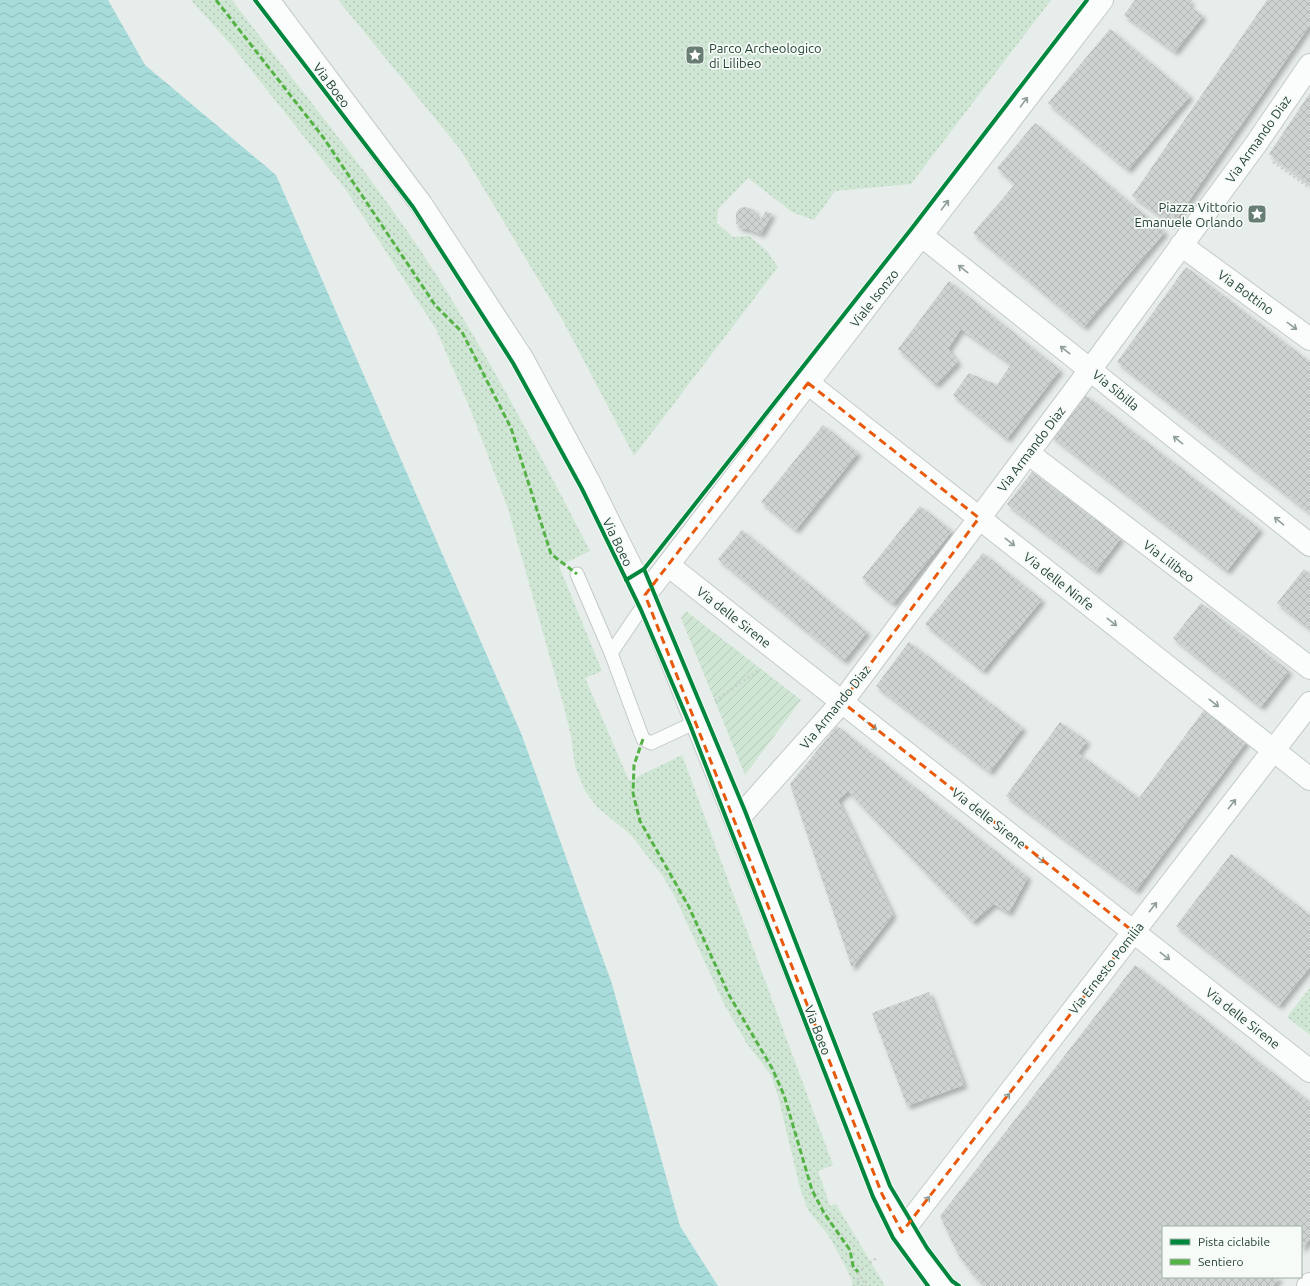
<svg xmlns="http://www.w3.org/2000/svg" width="1310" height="1286" font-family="Ubuntu,sans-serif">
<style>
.grass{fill:url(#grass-dots)}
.garden{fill:url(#garden-furrows)}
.water{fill:url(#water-waves)}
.building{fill:url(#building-cross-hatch);filter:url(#shadow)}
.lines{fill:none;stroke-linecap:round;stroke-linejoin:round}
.service-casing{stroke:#c4cac7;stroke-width:15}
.minor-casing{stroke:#c4cac7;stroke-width:24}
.tertiary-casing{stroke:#c4cac7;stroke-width:24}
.path{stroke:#c6cfca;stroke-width:2.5;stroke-dasharray:2 3;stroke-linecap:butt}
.service{stroke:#fbfcfc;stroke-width:13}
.minor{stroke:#fbfcfc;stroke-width:22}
.tertiary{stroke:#fbfcfc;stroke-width:22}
.quiet{stroke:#55b346;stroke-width:3;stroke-dasharray:6 3;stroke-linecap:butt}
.cycleway-casing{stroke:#f6fbf8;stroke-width:6}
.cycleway{stroke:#00873e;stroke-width:4}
.oneway{stroke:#8f9f98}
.marked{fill:none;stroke:#e8590c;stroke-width:3;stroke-dasharray:8 5;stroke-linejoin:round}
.labels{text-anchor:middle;stroke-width:3.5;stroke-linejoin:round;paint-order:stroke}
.poi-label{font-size:13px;fill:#234235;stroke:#f6fbf8;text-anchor:start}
.street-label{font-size:13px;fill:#234235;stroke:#f6fbf8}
</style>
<defs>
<pattern id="grass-dots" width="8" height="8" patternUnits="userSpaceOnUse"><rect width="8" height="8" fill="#d0e6d4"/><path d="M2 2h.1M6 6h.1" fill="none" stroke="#b2c6b7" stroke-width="1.8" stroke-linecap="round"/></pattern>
<pattern id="garden-furrows" width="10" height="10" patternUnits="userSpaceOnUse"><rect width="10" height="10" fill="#d0e6d4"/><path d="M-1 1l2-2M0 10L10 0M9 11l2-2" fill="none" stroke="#b2c6b7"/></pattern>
<pattern id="water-waves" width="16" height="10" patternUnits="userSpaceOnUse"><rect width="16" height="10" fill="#a7dcdb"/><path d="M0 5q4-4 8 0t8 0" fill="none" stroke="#8fbebd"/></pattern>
<pattern id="building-cross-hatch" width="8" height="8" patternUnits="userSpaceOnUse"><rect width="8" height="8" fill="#ced4d1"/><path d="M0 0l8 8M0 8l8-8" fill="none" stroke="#b1b7b4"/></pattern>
<filter id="shadow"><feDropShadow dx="3.5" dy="3.5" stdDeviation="2" flood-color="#0004"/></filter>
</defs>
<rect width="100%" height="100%" fill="#e7edea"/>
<!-- grass -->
<g class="grass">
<path d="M191,0H232C291,78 354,154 410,235C478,335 534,443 590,551L559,566L602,671L585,678L629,781L682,755L833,1165L818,1171L830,1206L836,1204L885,1286H852V1280L841,1258L829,1236L808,1210L800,1188L778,1096L771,1075L747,1044L724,1004L675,897L662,875L631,835L597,807L585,791L575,766L571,736L564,707L508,509L471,411L436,329L346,190L233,47Z"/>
<path d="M338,0H1051L911,184L835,191L814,220L792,212L748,178L718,209L717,223L733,237L749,236L767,251L778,267L634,456L562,319L460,149Z"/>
<path d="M1310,988V1035L1287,1017Z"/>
</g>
<!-- garden -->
<path class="garden" d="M686,611L801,700L745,775L681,618Z"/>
<!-- water -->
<path class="water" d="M0,0H108L145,65L276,175L521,733L612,984L680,1226L718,1286H0Z"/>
<!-- building -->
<g class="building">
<path d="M1135,0H1192L1188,5L1203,16L1175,52L1124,15Z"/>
<path d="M1267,0H1310V25L1173,224L1132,196Z"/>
<path d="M1110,29L1190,96L1128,170L1048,103Z"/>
<path d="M1310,93V184L1269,154Z"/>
<path d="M1035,123L1165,232L1084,327L973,233L1015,184L997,168Z"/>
<path d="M746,207L754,210L759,222L766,211L772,214L761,234L748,229L740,228L736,223V213L740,208Z"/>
<path d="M1186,267L1310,362V513L1117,362Z"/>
<path d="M949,281L1060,370L1007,439L953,395L969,373L997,385L1011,364L961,329L948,349L958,362L936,385L898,349Z"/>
<path d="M1084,394L1260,529L1227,571L1051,436Z"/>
<path d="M823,425L858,453L796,530L761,502Z"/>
<path d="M1032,472L1121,538L1096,571L1007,504Z"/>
<path d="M920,506L952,531L893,604L862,578Z"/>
<path d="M742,530L867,632L844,661L718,559Z"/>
<path d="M983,553L1042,600L983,671L925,624Z"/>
<path d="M1304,569L1310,574V629L1277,603Z"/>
<path d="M1201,603L1289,671L1261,707L1173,638Z"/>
<path d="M909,642L1023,728L990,772L876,686Z"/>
<path d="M1204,710L1247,741L1136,891L1006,796L1060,722L1087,741L1078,753L1139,798Z"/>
<path d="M837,726L1028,877L1009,913L994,904L973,922L848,791L838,800L893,915L852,968L790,784Z"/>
<path d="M1231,854L1310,915V967L1279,1006L1176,926Z"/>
<path d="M1135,965L1310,1102V1239L1301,1250V1227H1163V1277H1280L1273,1286H984L971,1272L958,1254L940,1216Z"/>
<path d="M929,992L964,1085L907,1106L872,1013Z"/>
</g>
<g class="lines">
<!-- service casing -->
<g class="service-casing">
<g id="service">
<path d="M577,574L611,653"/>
<path d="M647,600L611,653L643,739L651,743L696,722"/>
</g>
</g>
<!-- minor casing -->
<g class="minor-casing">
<g id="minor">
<path d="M1181,245L1310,339"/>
<path d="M808,383L1310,779"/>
<path d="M1028,453L1310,668"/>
<path d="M668,565L1310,1071"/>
<path d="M736,821L842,702L1090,370L1256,144L1310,65"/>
<path d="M902,1232L1310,703"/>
<path d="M1308,1286L1310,1284"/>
</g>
</g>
<!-- tertiary casing -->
<g class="tertiary-casing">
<g id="tertiary">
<path d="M268,0L421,204L522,358L589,482L645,595L736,821L882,1194C901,1230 917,1254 943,1286"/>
<path d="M922,236L1310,545"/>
<path d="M645,595L1102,0"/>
</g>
</g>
<!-- path -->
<g class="path">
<path d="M1273,162L1310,188"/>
<path d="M715,701L760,669"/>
<path d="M858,1272L878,1257"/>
<path d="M858,1272L866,1286"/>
<path d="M858,1273V1286"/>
</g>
<!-- service -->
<use href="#service" class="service"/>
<!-- minor -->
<use href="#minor" class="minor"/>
<!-- tertiary -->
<use href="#tertiary" class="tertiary"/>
<!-- quiet -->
<g class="quiet">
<path d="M216,0L323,137L435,305L462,332L511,428L551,554L577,574"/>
<path d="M643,739L634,765L633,793L640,821L689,907L729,995L772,1068L784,1095L812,1190L824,1213L850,1250L853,1266L858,1272"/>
</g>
<!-- cycleway casing -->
<g class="cycleway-casing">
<g id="cycleway">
<path d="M255,0L413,207L513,363L582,489L641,610L690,725L873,1197L893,1238L928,1286"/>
<path d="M644,569L745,811L890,1186L927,1248L952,1281L959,1286"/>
<path d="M626,580L644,569L912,228L1087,0"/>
</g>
</g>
<!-- cycleway -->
<use href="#cycleway" class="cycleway"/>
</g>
<!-- one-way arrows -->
<defs><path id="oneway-shaft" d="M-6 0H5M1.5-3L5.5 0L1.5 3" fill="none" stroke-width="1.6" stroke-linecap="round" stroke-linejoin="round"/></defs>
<g class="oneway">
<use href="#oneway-shaft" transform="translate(1024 102) rotate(-53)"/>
<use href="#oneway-shaft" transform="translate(945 205) rotate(-53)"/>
<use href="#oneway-shaft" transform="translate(963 269) rotate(-142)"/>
<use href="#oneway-shaft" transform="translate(1292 326) rotate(36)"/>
<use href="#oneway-shaft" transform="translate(1065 350) rotate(-142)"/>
<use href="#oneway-shaft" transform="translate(1178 440) rotate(-141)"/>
<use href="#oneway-shaft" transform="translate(1279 521) rotate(-141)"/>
<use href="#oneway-shaft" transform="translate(1010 542) rotate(38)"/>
<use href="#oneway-shaft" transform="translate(1112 622) rotate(38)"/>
<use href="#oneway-shaft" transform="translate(1214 703) rotate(38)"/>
<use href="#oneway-shaft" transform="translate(872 726) rotate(38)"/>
<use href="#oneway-shaft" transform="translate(1232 804) rotate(-52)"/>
<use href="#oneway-shaft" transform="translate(1040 859) rotate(38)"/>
<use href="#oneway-shaft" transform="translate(1153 907) rotate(-52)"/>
<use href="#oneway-shaft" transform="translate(1165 956) rotate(38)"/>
<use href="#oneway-shaft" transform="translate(1006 1098) rotate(-52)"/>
<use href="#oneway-shaft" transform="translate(926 1201) rotate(-52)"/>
</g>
<!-- marked area -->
<path class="marked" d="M808,383L979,518L842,702L1134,932L902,1232L882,1194L645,595Z"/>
<!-- icons -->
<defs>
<g id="sight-square" transform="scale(1)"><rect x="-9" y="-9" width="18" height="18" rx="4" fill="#687e74" stroke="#f6fbf8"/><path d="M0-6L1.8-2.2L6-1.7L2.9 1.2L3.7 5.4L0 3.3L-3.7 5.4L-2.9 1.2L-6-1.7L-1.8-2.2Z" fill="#fff"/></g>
</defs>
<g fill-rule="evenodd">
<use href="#sight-square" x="695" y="55"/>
<use href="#sight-square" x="1257" y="214"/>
</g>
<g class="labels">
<!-- poi labels -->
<g class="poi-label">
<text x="709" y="53">Parco Archeologico<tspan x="709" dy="15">di Lilibeo</tspan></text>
<text x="1243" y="212" text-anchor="end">Piazza Vittorio<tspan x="1243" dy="15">Emanuele Orlando</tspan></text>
</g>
<!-- street labels -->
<g class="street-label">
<text transform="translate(332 85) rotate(53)" y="5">Via Boeo</text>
<text transform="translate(1258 139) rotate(-55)" y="5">Via Armando Diaz</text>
<text transform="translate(1246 292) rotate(36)" y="5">Via Bottino</text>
<text transform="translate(874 298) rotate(-52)" y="5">Viale Isonzo</text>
<text transform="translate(1116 390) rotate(39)" y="5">Via Sibilla</text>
<text transform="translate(1031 449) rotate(-53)" y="5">Via Armando Diaz</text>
<text transform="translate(618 542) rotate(64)" y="5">Via Boeo</text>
<text transform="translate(1169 561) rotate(37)" y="5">Via Lilibeo</text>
<text transform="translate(1059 581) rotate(38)" y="5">Via delle Ninfe</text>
<text transform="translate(734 617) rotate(38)" y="5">Via delle Sirene</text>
<text transform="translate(835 707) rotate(-51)" y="5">Via Armando Diaz</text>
<text transform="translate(989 818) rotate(38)" y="5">Via delle Sirene</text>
<text transform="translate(1106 968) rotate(-52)" y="5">Via Ernesto Pomilia</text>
<text transform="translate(1243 1018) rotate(38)" y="5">Via delle Sirene</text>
<text transform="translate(818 1030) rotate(69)" y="5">Via Boeo</text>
</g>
</g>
<!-- legend -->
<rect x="1162" y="1226" width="140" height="52" fill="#f6fbf8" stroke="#a2b1aa"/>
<rect x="1170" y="1239" width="20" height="6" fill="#00873e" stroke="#a2b1aa"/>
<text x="1198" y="1246" font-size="12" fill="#234235">Pista ciclabile</text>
<rect x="1170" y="1259" width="20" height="6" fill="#55b346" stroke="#a2b1aa"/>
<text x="1198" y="1266" font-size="12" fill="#234235">Sentiero</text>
</svg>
